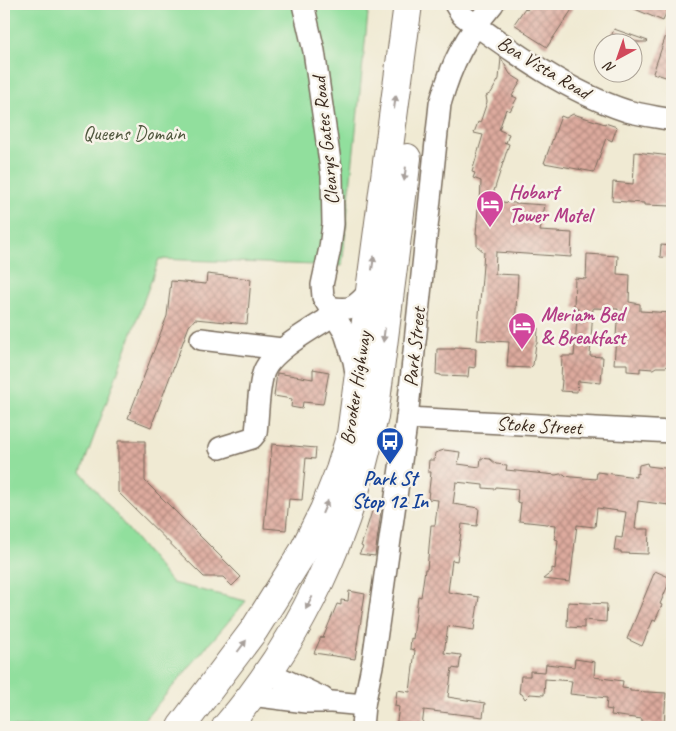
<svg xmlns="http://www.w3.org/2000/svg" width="676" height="731" font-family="Caveat,sans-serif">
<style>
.park{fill:#91df9d;stroke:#66845e}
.building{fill:url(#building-cross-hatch)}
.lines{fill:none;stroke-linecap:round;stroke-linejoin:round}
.minor-casing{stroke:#7a6d5d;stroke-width:24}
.highway-casing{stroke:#7a6d5d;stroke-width:30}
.minor{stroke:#fff;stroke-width:21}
.highway{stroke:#fff;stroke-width:28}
.oneway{fill:#a79f9a}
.labels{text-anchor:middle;stroke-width:5;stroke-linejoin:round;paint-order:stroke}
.street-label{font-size:20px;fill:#3b2a1e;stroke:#f7f3e8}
.park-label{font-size:20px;fill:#50573e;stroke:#f7f3e8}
.hotel-label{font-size:20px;font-weight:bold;fill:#b23c85;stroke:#f7f3e8;text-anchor:start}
.transit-label{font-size:20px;font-weight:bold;fill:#164399;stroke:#f7f3e8}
</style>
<defs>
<pattern id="building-cross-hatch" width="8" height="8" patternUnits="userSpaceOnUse" patternTransform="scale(1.25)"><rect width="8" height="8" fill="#ddaa9e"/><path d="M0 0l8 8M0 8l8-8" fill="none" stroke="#b48b80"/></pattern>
</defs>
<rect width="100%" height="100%" fill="#f7f3e8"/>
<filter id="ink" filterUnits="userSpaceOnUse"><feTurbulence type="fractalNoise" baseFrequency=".02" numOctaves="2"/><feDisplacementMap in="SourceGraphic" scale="10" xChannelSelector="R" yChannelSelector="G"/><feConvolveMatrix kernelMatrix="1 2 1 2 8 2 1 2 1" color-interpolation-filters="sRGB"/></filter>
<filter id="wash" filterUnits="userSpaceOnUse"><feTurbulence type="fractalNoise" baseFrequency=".0096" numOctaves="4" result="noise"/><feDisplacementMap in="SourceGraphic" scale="20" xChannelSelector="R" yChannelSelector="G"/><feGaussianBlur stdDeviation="1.12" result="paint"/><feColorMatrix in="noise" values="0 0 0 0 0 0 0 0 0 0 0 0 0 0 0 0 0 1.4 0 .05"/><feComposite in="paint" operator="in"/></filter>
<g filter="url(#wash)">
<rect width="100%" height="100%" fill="#f0ead3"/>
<!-- park -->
<path class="park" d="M4,4H369L342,266L159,259L81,472L172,583L246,601L138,727H4Z"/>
<g id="blocks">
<!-- building -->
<g class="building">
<path d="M532,4H566L573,8L547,47L525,33L526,32L514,24L525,8L527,10Z"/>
<path d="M623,4H670L663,21Z"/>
<path d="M670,24H672V79L653,73Z"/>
<path d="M614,29L648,41L647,42H609Z"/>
<path d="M501,58L510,74L521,81L512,96L517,98L510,111L506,109L499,130L509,134L506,143L504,142L509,144L493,194L500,202L545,205L540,231L572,233L571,257L496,252L495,274L518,275L515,327L538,328L537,344H536L533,365L530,368L507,367L509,342L477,340L484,252L477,246V234H476L478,209L480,207L481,181L473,178L475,173L472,172L483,135L474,133L478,122L480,123L487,102L486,96L491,93L499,79Z"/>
<path d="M573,114L605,124V123L617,127L612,141L606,138L594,172L544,163L561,116L566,118Z"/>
<path d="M635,152L672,156V206L644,205V203L612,201L613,182L633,184Z"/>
<path d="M661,245L672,246V258L660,257Z"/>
<path d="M587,254L618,256L617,274L630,275L629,302L640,304V311L672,313V331L670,358L672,362L666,367H656L653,369L640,368V372L627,371V364H614L618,309L593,308L590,356L603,357L601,383L578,381L577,392L561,391L562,380H561L562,356H574L578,308H574L575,278L586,279Z"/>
<path d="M207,274L251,279L247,324L195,319L189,326L151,427L128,418L167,316L171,281L206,284Z"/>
<path d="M455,347L476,348L475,368L469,367L468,377L441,376V375L436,374L437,349H455Z"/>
<path d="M313,369L329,372L323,404L303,402L302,409L291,407L292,399L274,396L277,373L313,379Z"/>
<path d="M118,441H145V481L241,577L232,586L223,577H204L118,492Z"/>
<path d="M272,444L316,448L315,459L306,458L302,500L289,499L286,530L264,528Z"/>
<path d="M444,450L460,452L458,464L480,467L481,458L490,459L496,464L507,465L506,470L556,475L560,474H564L566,476L572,477L596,479L597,472L636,477V473L638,474L639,465L647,463L648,466L672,469V496L671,495L669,505L638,501L635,529H649L648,554L621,553V551H614L616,537L622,538L626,512L597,508L595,527L577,525L570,582L543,579L552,572V568L555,569L558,540L555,539L556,536L555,535L556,525L519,521L521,503L517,502L518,489L496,487L495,489L483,488V485L456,482L453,504L479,508L477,526L462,524L457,561L452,560L448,592L479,597L474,630L448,626L444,653L461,655L459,669L452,668L448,697L485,703L483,717L424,710L422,727H396L399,707L395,706L397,690L410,692L415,650L410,649L411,638L413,639L418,596L421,597L425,569H427L431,525H435L438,500L428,499L431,472H428L429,460H434L435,453Z"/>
<path d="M375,502L382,504L375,556L359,554L363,547L361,546Z"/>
<path d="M655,571L671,578L660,604L662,605L655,621L653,620L642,646L627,639Z"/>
<path d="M349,591L365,594L355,659L314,653L321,637L323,638L337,604L341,605V600L348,601Z"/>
<path d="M568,602L607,604L606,622L584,620V628L567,627Z"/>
<path d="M575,659L595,662L594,677L623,681L622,688L630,689V691L666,693L664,725L642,724V719L611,715L612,710L606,709L607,698L570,694L572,681L545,679L544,695L530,694L525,699L522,694L519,693L521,676H530V671L545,672L546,664L574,667Z"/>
</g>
</g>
</g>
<g filter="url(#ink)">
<use href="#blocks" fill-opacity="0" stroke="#7a6d5d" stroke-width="1"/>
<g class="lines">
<!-- minor casing -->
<g class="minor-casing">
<g id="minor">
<path d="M303,4L314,51L332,176L333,224L330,248L322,285L323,297L345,333L354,361L356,373"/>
<path d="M455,4L458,9L462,15C513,52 566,91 627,111C642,115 657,117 672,120"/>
<path d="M329,307C351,311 354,308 369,292"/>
<path d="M201,339L282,349"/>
<path d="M407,418L672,432"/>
<path d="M220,448L252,438L256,433C258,415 258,391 263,374C269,352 314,328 334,315"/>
<path d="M268,672L323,698"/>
<path d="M251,695L306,702H332L364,705"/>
<path d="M362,727L364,705L373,661L407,418L440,104C452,62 465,37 493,4"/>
</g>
</g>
<!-- highway casing -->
<g class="highway-casing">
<g id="highway">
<path d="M181,727L254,630L303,552L324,510L340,470L351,434L408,4"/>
<path d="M226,727C302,639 351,530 374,416L407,158"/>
</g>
</g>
<!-- minor -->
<use href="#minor" class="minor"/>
<!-- highway -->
<use href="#highway" class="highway"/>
</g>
<!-- one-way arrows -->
<defs><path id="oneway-solid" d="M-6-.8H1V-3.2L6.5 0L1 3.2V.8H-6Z" transform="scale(1.25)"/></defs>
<g class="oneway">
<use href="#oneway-solid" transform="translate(395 102) rotate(-82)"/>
<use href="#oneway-solid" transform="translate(405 174) rotate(97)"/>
<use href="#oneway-solid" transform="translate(373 263) rotate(-82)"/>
<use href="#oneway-solid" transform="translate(384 335) rotate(97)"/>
<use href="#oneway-solid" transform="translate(325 507) rotate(-67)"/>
<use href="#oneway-solid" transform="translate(309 603) rotate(118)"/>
<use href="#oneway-solid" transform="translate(242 646) rotate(-53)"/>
</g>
</g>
<!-- icons -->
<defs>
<g id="hotel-pin" transform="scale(1.4375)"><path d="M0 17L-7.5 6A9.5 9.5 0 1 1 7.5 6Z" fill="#d1479c" stroke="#f7f3e8"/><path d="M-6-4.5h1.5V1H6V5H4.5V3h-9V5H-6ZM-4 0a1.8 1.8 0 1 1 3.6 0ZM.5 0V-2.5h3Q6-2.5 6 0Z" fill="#fff"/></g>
<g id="bus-pin" transform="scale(1.4375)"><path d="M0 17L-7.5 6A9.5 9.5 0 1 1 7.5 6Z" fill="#1a4fb4" stroke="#f7f3e8"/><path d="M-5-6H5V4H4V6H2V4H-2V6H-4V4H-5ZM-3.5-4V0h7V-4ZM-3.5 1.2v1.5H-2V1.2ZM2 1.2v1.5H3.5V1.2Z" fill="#fff"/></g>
</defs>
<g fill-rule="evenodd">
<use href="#hotel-pin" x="490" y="204"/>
<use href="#hotel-pin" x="522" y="326"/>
<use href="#bus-pin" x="390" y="441"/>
</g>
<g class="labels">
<!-- street labels -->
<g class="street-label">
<text transform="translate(544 67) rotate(31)" y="7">Boa Vista Road</text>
<text transform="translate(325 141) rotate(-96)" y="7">Clearys Gates Road</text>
<text transform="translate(414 347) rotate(-84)" y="7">Park Street</text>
<text transform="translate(355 388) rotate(-81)" y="7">Brooker Highway</text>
<text transform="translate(539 425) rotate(3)" y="7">Stoke Street</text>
</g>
<!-- park labels -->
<g class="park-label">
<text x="134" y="140">Queens Domain</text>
</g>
<!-- hotel labels -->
<g class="hotel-label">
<text x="509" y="199">Hobart<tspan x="509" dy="23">Tower Motel</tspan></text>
<text x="541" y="321">Meriam Bed<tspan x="541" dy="23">&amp; Breakfast</tspan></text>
</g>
<!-- transit labels -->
<g class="transit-label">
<text x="390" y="485">Park St<tspan x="390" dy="23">Stop 12 In</tspan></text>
</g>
</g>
<!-- margin -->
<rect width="676" height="731" fill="none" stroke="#f7f3e8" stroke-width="20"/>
<!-- north arrow -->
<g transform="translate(618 58) rotate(220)"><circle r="24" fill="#f7f3e8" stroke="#aca397"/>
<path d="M0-4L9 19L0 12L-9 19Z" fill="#d1495b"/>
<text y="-8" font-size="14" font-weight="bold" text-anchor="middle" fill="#3b2a1e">N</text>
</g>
</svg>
